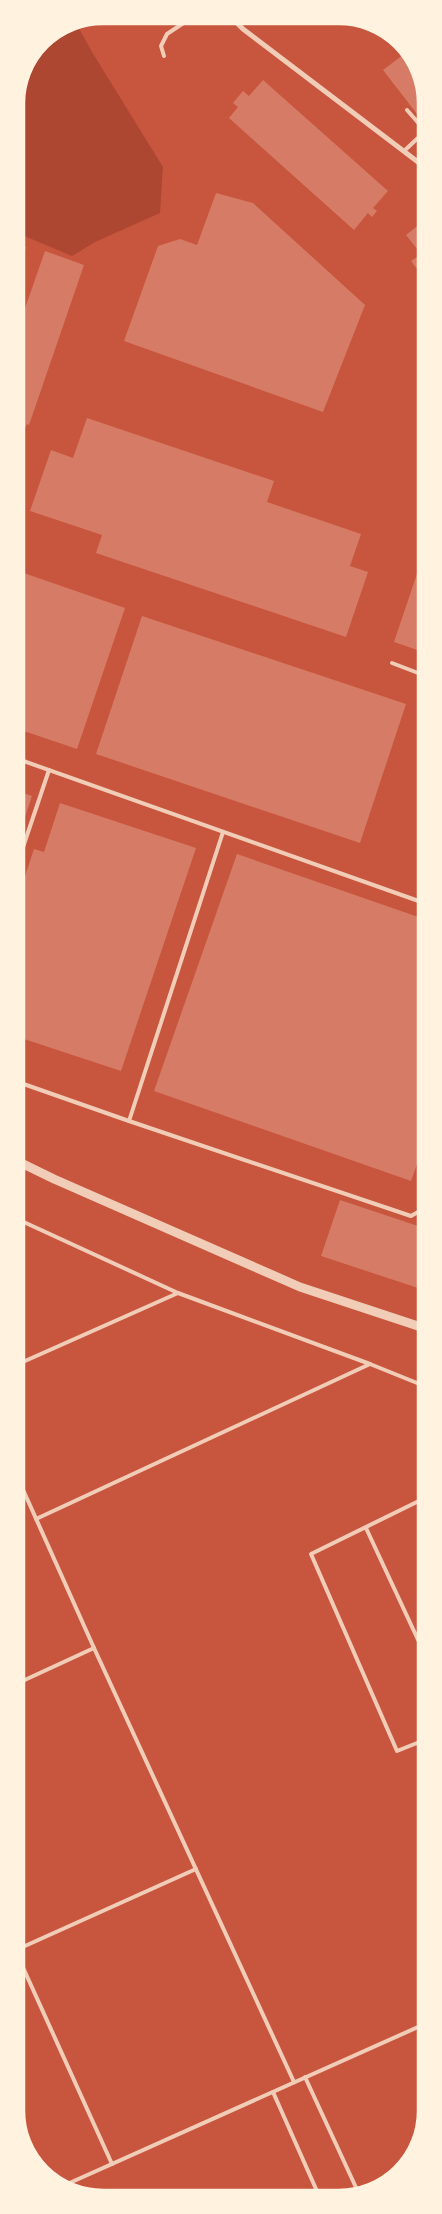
<svg xmlns="http://www.w3.org/2000/svg" width="442" height="2214" font-family="'DejaVu Sans',sans-serif">
<style>
.green{fill:#ae4732}
.building{fill:#d67c66}
.lines{fill:none;stroke-linecap:round;stroke-linejoin:round}
.service{stroke:#f1ccb7;stroke-width:4}
.minor{stroke:#f1ccb7;stroke-width:5}
.tertiary{stroke:#f1ccb7;stroke-width:9}
.rim{fill:none;stroke:#fff3e0;stroke-width:2.5}
</style>
<rect width="100%" height="100%" fill="#c8553d"/>
<!-- green -->
<path class="green" d="M75,21L92,52L163,167L160,213L95,242L72,256L15,232V97L41,40L69,22Z"/>
<!-- building -->
<g class="building">
<path d="M408,51L426,91V106L417,114L383,70Z"/>
<path d="M263,80L388,191L373,208L377,211L372,217L368,213L354,230L229,118L238,107L233,103L243,91L249,96Z"/>
<path d="M216,193L253,203L365,305L323,412L124,341L158,246L180,239L197,245Z"/>
<path d="M426,219V281L411,261L421,254L406,235Z"/>
<path d="M15,243L26,247L16,279H15Z"/>
<path d="M45,251L84,265L29,425L27,424L25,428L15,425V337Z"/>
<path d="M87,418L274,481L267,502L361,534L350,566L368,572L346,637L96,553L102,535L30,511L51,450L73,458Z"/>
<path d="M425,550H426V653L394,642Z"/>
<path d="M15,570L125,608L77,749L15,728Z"/>
<path d="M142,616L406,704L360,843L96,754Z"/>
<path d="M15,790L32,796L16,844H15Z"/>
<path d="M60,803L196,848L121,1071L15,1036V933L20,918L15,917V906L34,849L44,852Z"/>
<path d="M237,854L427,920V1136L411,1181L154,1091Z"/>
<path d="M340,1200L427,1229V1282L424,1281L421,1289L321,1256Z"/>
</g>
<g class="lines">
<!-- service -->
<g class="service">
<path d="M164,56L161,46L167,34L188,20"/>
<path d="M404,151L419,137L421,126L407,110"/>
<path d="M392,663L426,676"/>
<path d="M15,758L427,904"/>
<path d="M15,871L49,770"/>
<path d="M15,1081L129,1121L411,1216L427,1207"/>
<path d="M129,1121L223,832"/>
<path d="M15,1218L178,1293L370,1364L427,1387"/>
<path d="M16,1365L178,1293"/>
<path d="M16,1474L94,1648L294,2082"/>
<path d="M427,1497L311,1554L397,1751L427,1739"/>
<path d="M36,1519L370,1364"/>
<path d="M366,1528L427,1659"/>
<path d="M16,1684L94,1648"/>
<path d="M16,1950L196,1869"/>
<path d="M16,1952L112,2164"/>
<path d="M305,2077L359,2194"/>
<path d="M273,2092L320,2198"/>
<path d="M65,2185L427,2023"/>
</g>
<!-- minor -->
<g class="minor">
<path d="M234,20L243,29L418,162L426,171"/>
<path d="M418,162L426,156"/>
</g>
<!-- tertiary -->
<path class="tertiary" d="M15,1160L54,1179L300,1287L427,1329"/>
</g>
<!-- crop -->
<path d="M0 0H442V2214H0ZM103 24H339A79 79 0 0 1 418 103V2111A79 79 0 0 1 339 2190H103A79 79 0 0 1 24 2111V103A79 79 0 0 1 103 24Z" fill="#fff3e0" fill-rule="evenodd"/>
<path class="rim" d="M103 24H339A79 79 0 0 1 418 103V2111A79 79 0 0 1 339 2190H103A79 79 0 0 1 24 2111V103A79 79 0 0 1 103 24Z"/>
</svg>
